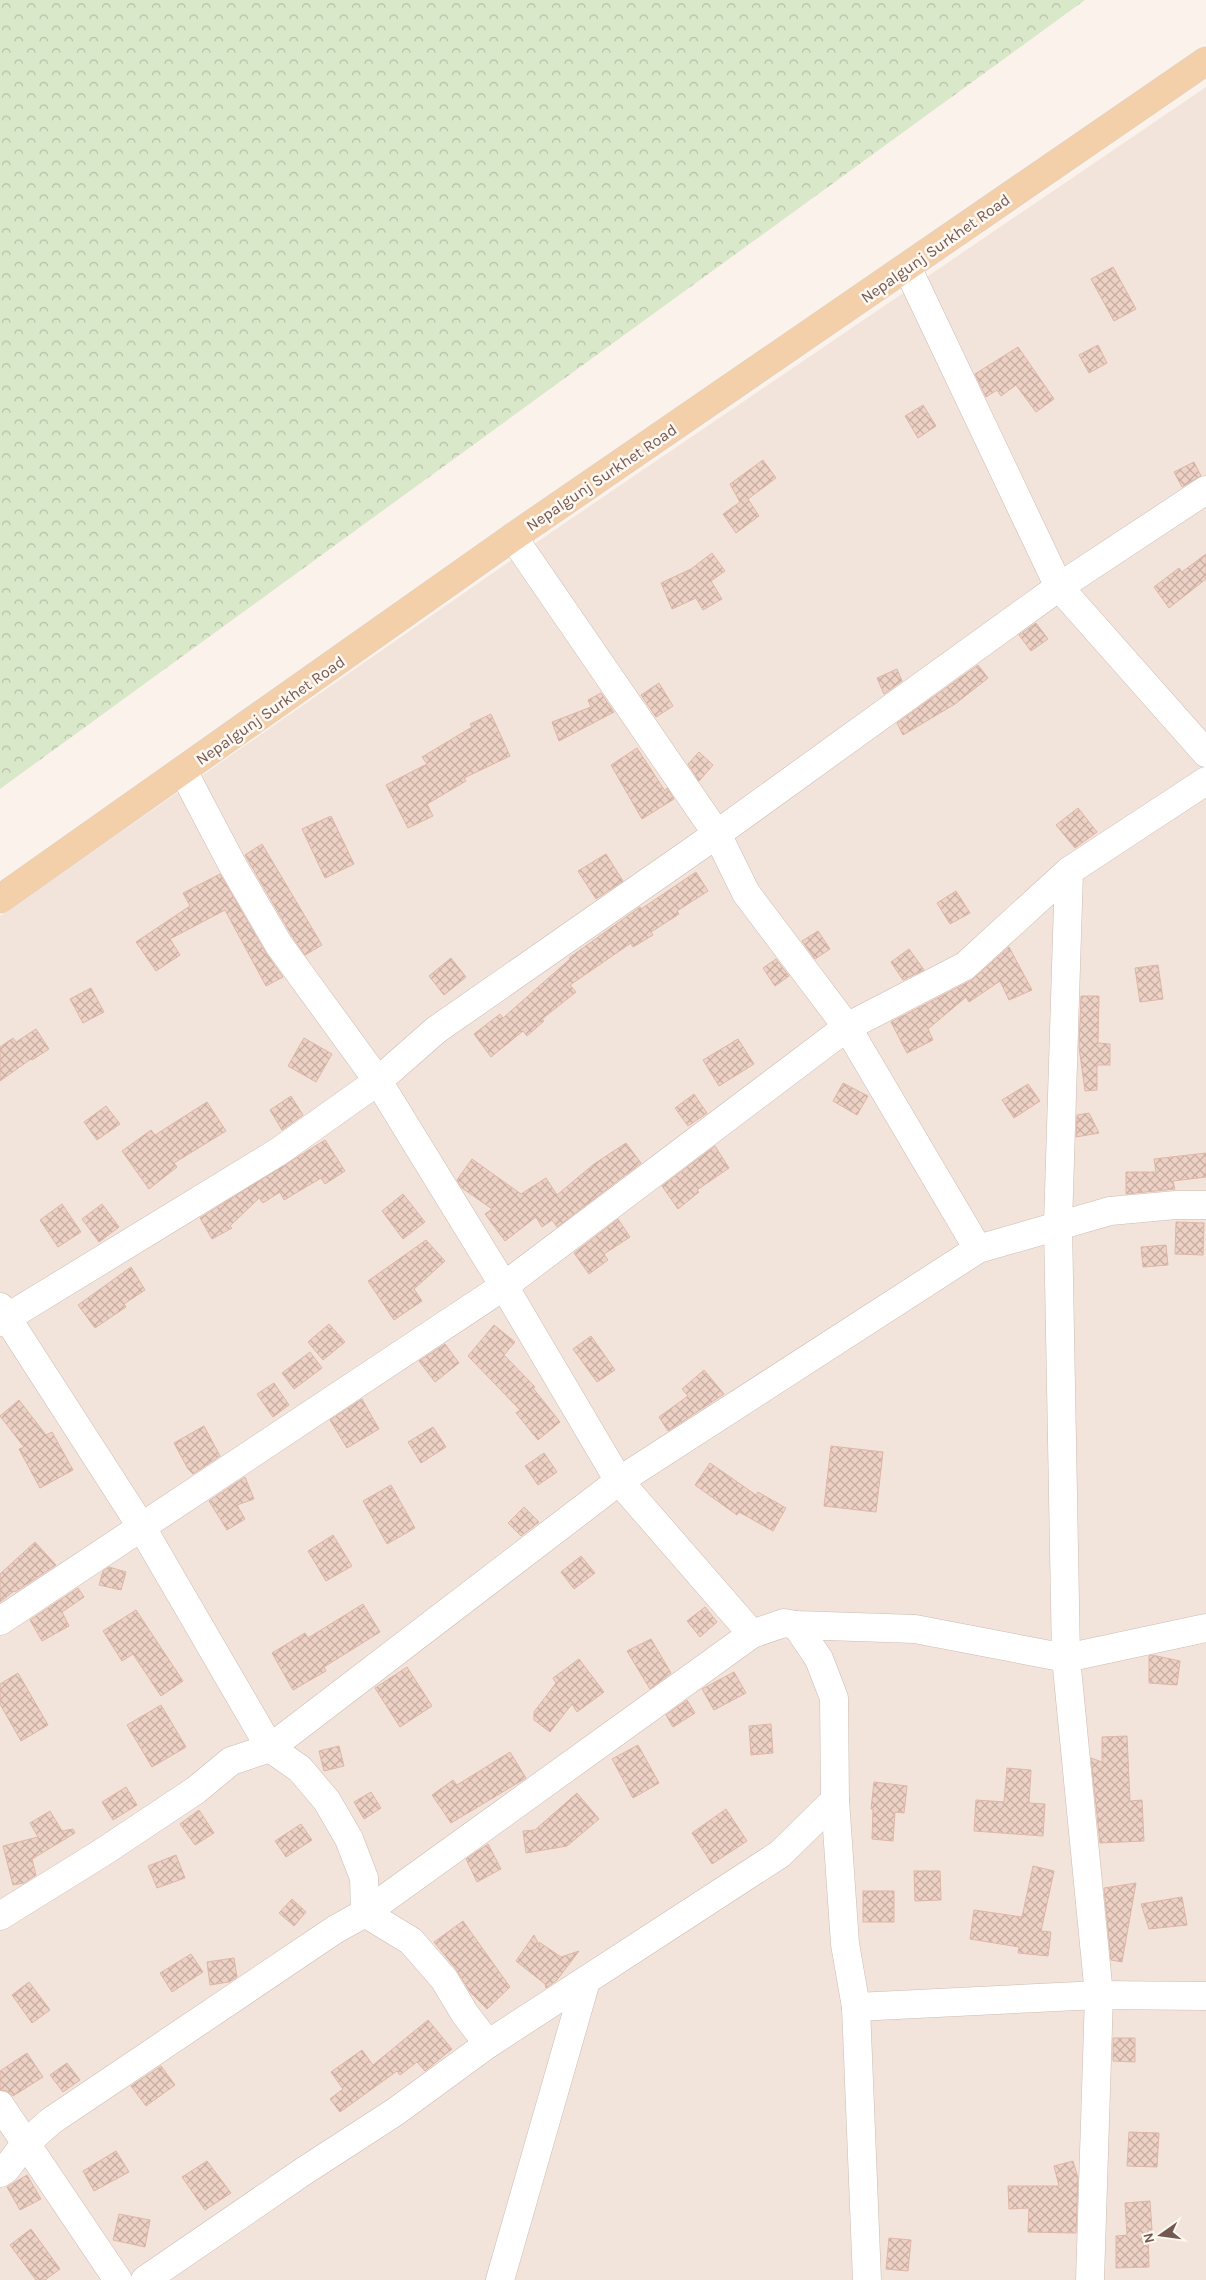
<svg xmlns="http://www.w3.org/2000/svg" width="1206" height="2280" font-family="Karla,sans-serif">
<style>
.residential{fill:#f2e4da}
.forest{fill:url(#forest-crowns)}
.building{fill:url(#building-cross-hatch);stroke:#dfb6a7}
.lines{fill:none;stroke-linecap:round;stroke-linejoin:round}
.street-casing{stroke:#cdbbb2;stroke-width:29}
.primary-casing{stroke:#d8d1ce;stroke-width:29}
.street{stroke:#fff;stroke-width:28}
.primary{stroke:#f3cfaa;stroke-width:28}
.labels{text-anchor:middle;stroke-width:5;stroke-linejoin:round;paint-order:stroke}
.street-label{font-size:16px;fill:#745950;stroke:#fef8f2}
</style>
<defs>
<pattern id="forest-crowns" width="20" height="18" patternUnits="userSpaceOnUse" patternTransform="scale(1.25)"><rect width="20" height="18" fill="#dae8ca"/><path d="M2 6a3 3 0 1 1 6 0M12 15a3 3 0 1 1 6 0" fill="none" stroke="#b5bfa6"/></pattern>
<pattern id="building-cross-hatch" width="8" height="8" patternUnits="userSpaceOnUse" patternTransform="scale(1.25)"><rect width="8" height="8" fill="#eed1c5"/><path d="M0 0l8 8M0 8l8-8" fill="none" stroke="#c5ada2"/></pattern>
</defs>
<rect width="100%" height="100%" fill="#fbf3eb"/>
<!-- residential -->
<path class="residential" d="M1206,87V2280H0V916L559,527Z"/>
<!-- forest -->
<path class="forest" d="M0,0H1085L0,789Z"/>
<!-- building -->
<g class="building">
<path d="M1113,267L1136,309L1114,321L1091,279Z"/>
<path d="M1098,345L1107,363L1089,373L1079,355Z"/>
<path d="M1018,347L1054,399L1036,412L1016,385L1001,396L997,390L986,397L975,374Z"/>
<path d="M923,405L936,426L918,438L905,416Z"/>
<path d="M763,460L776,478L748,499L759,516L736,533L723,514L740,502L730,484Z"/>
<path d="M1194,462L1201,476L1182,487L1174,472Z"/>
<path d="M712,553L725,571L711,581L722,599L703,610L696,598L672,609L661,583L691,569Z"/>
<path d="M1206,554V579L1169,608L1154,587L1179,568L1182,572Z"/>
<path d="M1036,623L1048,639L1031,651L1019,635Z"/>
<path d="M978,665L988,678L955,704L903,735L897,723Z"/>
<path d="M897,669L902,681L884,694L877,678Z"/>
<path d="M659,683L673,706L656,717L641,695Z"/>
<path d="M601,693L614,712L559,741L552,722L591,707L588,700Z"/>
<path d="M491,714L510,756L464,778L466,781L427,804L433,816L408,828L386,785L427,764L422,757L472,727L470,724Z"/>
<path d="M637,748L665,791L667,788L674,799L642,819L611,765Z"/>
<path d="M699,752L713,765L699,781L688,764Z"/>
<path d="M1078,808L1097,832L1075,848L1056,825Z"/>
<path d="M331,816L354,864L325,878L302,829Z"/>
<path d="M262,844L322,945L305,955L292,936L245,855Z"/>
<path d="M606,854L623,881L596,899L578,871Z"/>
<path d="M696,872L708,891L677,911L679,914L651,932L653,935L633,947L631,943L570,985L576,992L542,1019L544,1021L527,1036L523,1031L491,1057L474,1034L500,1014L503,1018L570,959L569,958L640,907L641,909Z"/>
<path d="M220,874L266,953L283,977L266,986L225,910L170,939L180,955L156,971L136,942L190,906L183,893Z"/>
<path d="M956,891L970,913L950,924L937,903Z"/>
<path d="M818,931L830,949L815,959L802,941Z"/>
<path d="M1009,947L1032,990L1009,1000L1000,981L969,1002L966,997L928,1029L933,1040L907,1053L891,1022L972,980Z"/>
<path d="M909,949L924,970L903,980L891,962Z"/>
<path d="M451,958L466,977L444,995L429,976Z"/>
<path d="M776,959L789,976L775,986L763,968Z"/>
<path d="M1158,965L1163,999L1140,1002L1135,968Z"/>
<path d="M91,988L104,1012L83,1023L70,999Z"/>
<path d="M1081,996H1099L1098,1043L1110,1044V1065H1097V1090L1085,1091L1079,1047Z"/>
<path d="M36,1029L49,1049L32,1060L31,1059L0,1081V1047L13,1038L16,1042Z"/>
<path d="M304,1038L332,1054L316,1082L288,1066Z"/>
<path d="M738,1039L754,1064L719,1086L703,1060Z"/>
<path d="M843,1083L868,1096L857,1115L833,1101Z"/>
<path d="M1028,1084L1040,1101L1014,1118L1002,1100Z"/>
<path d="M694,1094L707,1113L688,1126L675,1108Z"/>
<path d="M291,1096L303,1115L282,1130L270,1110Z"/>
<path d="M207,1102L226,1131L174,1163L177,1167L149,1189L122,1151L151,1130L155,1135Z"/>
<path d="M106,1106L120,1124L97,1140L84,1122Z"/>
<path d="M1089,1113L1099,1133L1076,1137L1077,1115Z"/>
<path d="M325,1140L345,1171L325,1184L321,1178L284,1200L280,1192L263,1203L259,1198L230,1226L232,1228L212,1239L200,1218Z"/>
<path d="M626,1143L641,1163L557,1227L552,1220L542,1227L536,1217L505,1241L485,1214L492,1209L462,1188L457,1180L472,1159L521,1194L546,1178L557,1195L594,1164Z"/>
<path d="M715,1146L729,1168L697,1190L699,1192L678,1209L662,1186Z"/>
<path d="M1206,1153V1177L1173,1181L1175,1189L1126,1194V1172H1156L1154,1159Z"/>
<path d="M403,1194L425,1222L403,1239L382,1211Z"/>
<path d="M62,1204L81,1232L58,1247L40,1220Z"/>
<path d="M102,1204L119,1227L99,1242L82,1219Z"/>
<path d="M618,1219L630,1237L604,1254L608,1260L589,1274L574,1253Z"/>
<path d="M1176,1222L1204,1223L1203,1255L1175,1254Z"/>
<path d="M426,1240L445,1261L414,1289L422,1301L394,1320L368,1281Z"/>
<path d="M1166,1245L1168,1265L1143,1267L1141,1247Z"/>
<path d="M131,1267L145,1290L124,1304L126,1307L95,1328L78,1305Z"/>
<path d="M329,1324L345,1342L323,1360L308,1342Z"/>
<path d="M494,1325L515,1342L504,1355L535,1387L533,1388L560,1422L538,1440L516,1413L520,1410L468,1356Z"/>
<path d="M591,1336L615,1370L597,1382L573,1349Z"/>
<path d="M445,1344L459,1363L435,1382L419,1361Z"/>
<path d="M310,1352L322,1368L294,1389L282,1373Z"/>
<path d="M704,1370L724,1394L668,1431L659,1417L688,1396L682,1389Z"/>
<path d="M274,1383L289,1405L273,1417L257,1394Z"/>
<path d="M362,1399L379,1429L347,1448L330,1420Z"/>
<path d="M19,1400L46,1435L52,1432L73,1470L40,1488L19,1449L24,1447L0,1416Z"/>
<path d="M204,1426L220,1456L193,1474L188,1469L174,1443Z"/>
<path d="M433,1427L446,1447L421,1463L408,1442Z"/>
<path d="M831,1446L883,1452L876,1512L824,1506Z"/>
<path d="M544,1453L557,1472L538,1485L525,1466Z"/>
<path d="M710,1463L756,1495L758,1492L786,1508L773,1531L739,1512L737,1515L695,1485Z"/>
<path d="M245,1477L254,1499L237,1505L245,1519L227,1530L209,1501Z"/>
<path d="M391,1485L415,1528L387,1544L363,1501Z"/>
<path d="M524,1507L539,1522L521,1536L508,1523Z"/>
<path d="M333,1535L352,1566L326,1581L308,1551Z"/>
<path d="M35,1542L56,1565L15,1592L14,1591L0,1602V1574Z"/>
<path d="M581,1556L595,1573L574,1589L561,1572Z"/>
<path d="M109,1567L126,1572L121,1590L99,1585L103,1571Z"/>
<path d="M78,1588L84,1597L62,1612L69,1626L42,1641L30,1620Z"/>
<path d="M363,1604L380,1632L324,1667L326,1671L293,1690L272,1653L305,1633L308,1638Z"/>
<path d="M705,1607L717,1622L700,1637L687,1621Z"/>
<path d="M136,1610L183,1681L161,1696L133,1654L122,1661L103,1631Z"/>
<path d="M651,1639L671,1673L650,1689L627,1651Z"/>
<path d="M1152,1655L1180,1661L1177,1685L1149,1683V1656Z"/>
<path d="M579,1659L604,1692L577,1712L572,1704L550,1732L534,1720V1712L556,1683L553,1678Z"/>
<path d="M407,1667L432,1706L400,1727L375,1688Z"/>
<path d="M734,1672L746,1693L714,1710L702,1689Z"/>
<path d="M18,1673L48,1725L21,1741L0,1704V1684Z"/>
<path d="M687,1700L695,1713L673,1727L666,1715Z"/>
<path d="M161,1705L186,1747L152,1767L127,1725Z"/>
<path d="M771,1724L773,1753L751,1755L749,1726Z"/>
<path d="M1127,1736L1130,1801L1142,1800L1144,1841L1100,1843L1091,1758L1102,1762V1737Z"/>
<path d="M638,1745L659,1783L633,1798L612,1759Z"/>
<path d="M339,1746L344,1766L324,1771L319,1751Z"/>
<path d="M510,1752L526,1778L451,1823L432,1795L453,1780L457,1785Z"/>
<path d="M1007,1768L1031,1770L1029,1803L1045,1804L1043,1836L974,1831L976,1800L1004,1802Z"/>
<path d="M874,1782L907,1786L904,1813L895,1812L893,1841L872,1839L873,1809H871Z"/>
<path d="M126,1787L137,1805L113,1820L102,1802Z"/>
<path d="M371,1792L381,1808L364,1819L354,1802Z"/>
<path d="M577,1793L599,1819L567,1846L526,1853L523,1831L535,1830Z"/>
<path d="M726,1809L747,1841L712,1864L692,1833Z"/>
<path d="M199,1810L214,1833L195,1845L180,1824Z"/>
<path d="M50,1811L62,1831L73,1829L75,1833L32,1859L36,1875L24,1883L13,1885L3,1846L38,1837L30,1823Z"/>
<path d="M301,1824L312,1840L286,1857L275,1841Z"/>
<path d="M488,1844L501,1869L477,1882L466,1859Z"/>
<path d="M176,1855L185,1878L157,1888L148,1866Z"/>
<path d="M1033,1866L1054,1871L1041,1931L1051,1932L1048,1956L1018,1953L1019,1947L970,1939L974,1910L1022,1917Z"/>
<path d="M914,1871H940L941,1900L915,1901Z"/>
<path d="M1136,1883L1122,1962L1111,1960L1104,1888Z"/>
<rect x="863" y="1891" width="31" height="31"/>
<path d="M1182,1897L1187,1925L1149,1929L1141,1904Z"/>
<path d="M292,1899L306,1912L294,1926L279,1913Z"/>
<path d="M463,1921L510,1987L487,2009L470,1992L456,1969L434,1942Z"/>
<path d="M534,1935L540,1947L539,1942L561,1957L579,1951L557,1980L546,1988L545,1984L516,1961Z"/>
<path d="M191,1954L203,1972L172,1992L160,1973Z"/>
<path d="M234,1958L237,1977L229,1982L210,1985L207,1962Z"/>
<path d="M29,1982L50,2010L32,2023L12,1995Z"/>
<path d="M428,2020L452,2049L425,2071L417,2062L400,2075L397,2071L340,2112L330,2099L343,2089L331,2072L362,2050L373,2065Z"/>
<path d="M1113,2038H1135V2062L1113,2061Z"/>
<path d="M27,2053L43,2077L13,2096L7,2091L0,2090V2071Z"/>
<path d="M67,2063L80,2080L63,2092L50,2075Z"/>
<path d="M161,2066L175,2085L146,2106L131,2086Z"/>
<path d="M1129,2132L1159,2133L1157,2167L1127,2166Z"/>
<path d="M116,2151L129,2172L94,2191L83,2171Z"/>
<path d="M207,2161L231,2193L205,2210L182,2177Z"/>
<path d="M1073,2161L1078,2178L1076,2233L1028,2232L1029,2208L1009,2209L1008,2186H1059L1054,2166Z"/>
<path d="M27,2175L41,2199L20,2210L7,2187Z"/>
<path d="M1150,2201L1152,2230H1148L1149,2267L1116,2268V2236L1127,2235L1125,2203Z"/>
<path d="M119,2214L150,2220L145,2247L113,2240Z"/>
<path d="M31,2229L60,2269L45,2280H36L10,2245Z"/>
<path d="M889,2238L911,2240L908,2271L886,2269Z"/>
</g>
<g class="lines">
<!-- street casing -->
<g class="street-casing">
<g id="street">
<path d="M907,267L1059,587L1206,753"/>
<path d="M513,537L717,834L746,893L847,1027L978,1249"/>
<path d="M183,771L233,866L279,945L378,1081L504,1286L619,1481L752,1634L784,1623L796,1625L915,1629L1066,1658L1206,1628"/>
<path d="M1069,871L1058,1224L1066,1658L1099,1995L1090,2280"/>
<path d="M0,1307L141,1526L270,1748L300,1769L327,1801L349,1839L364,1878L365,1913L411,1941L444,1979L465,2014L488,2044"/>
<path d="M0,1322L278,1152L378,1081L436,1030L717,834L1059,587L1206,490"/>
<path d="M0,1621L504,1286L847,1027L965,966L1069,871L1206,781"/>
<path d="M796,1625L819,1659L834,1698L835,1800L845,1944L856,2007L867,2280"/>
<path d="M0,1916L103,1852L196,1790L231,1761L270,1748L619,1481L978,1249L1110,1211L1176,1205H1206"/>
<path d="M856,2007L1099,1995L1206,1996"/>
<path d="M0,2105L118,2280"/>
<path d="M0,2173L6,2169L25,2144L51,2121L336,1929L365,1913L752,1634"/>
<path d="M145,2280L304,2171L395,2112L488,2044L780,1854L835,1800"/>
<path d="M500,2280L586,1981"/>
</g>
</g>
<!-- primary casing -->
<g class="primary-casing">
<path id="primary" d="M0,899L513,537L1206,61"/>
</g>
<!-- street -->
<use href="#street" class="street"/>
<!-- primary -->
<use href="#primary" class="primary"/>
</g>
<g class="labels">
<!-- street labels -->
<g class="street-label">
<text transform="translate(935 248) rotate(-35)" y="6">Nepalgunj Surkhet Road</text>
<text transform="translate(601 477) rotate(-34)" y="6">Nepalgunj Surkhet Road</text>
<text transform="translate(270 710) rotate(-35)" y="6">Nepalgunj Surkhet Road</text>
</g>
</g>
<!-- north arrow -->
<g transform="translate(1161 2235) rotate(256)" stroke="#fef8f2" stroke-width="4" paint-order="stroke">
<path d="M0-4L9 19L0 12L-9 19Z" fill="#745950"/>
<text y="-8" font-size="14" font-weight="bold" text-anchor="middle" fill="#745950">N</text>
</g>
</svg>
